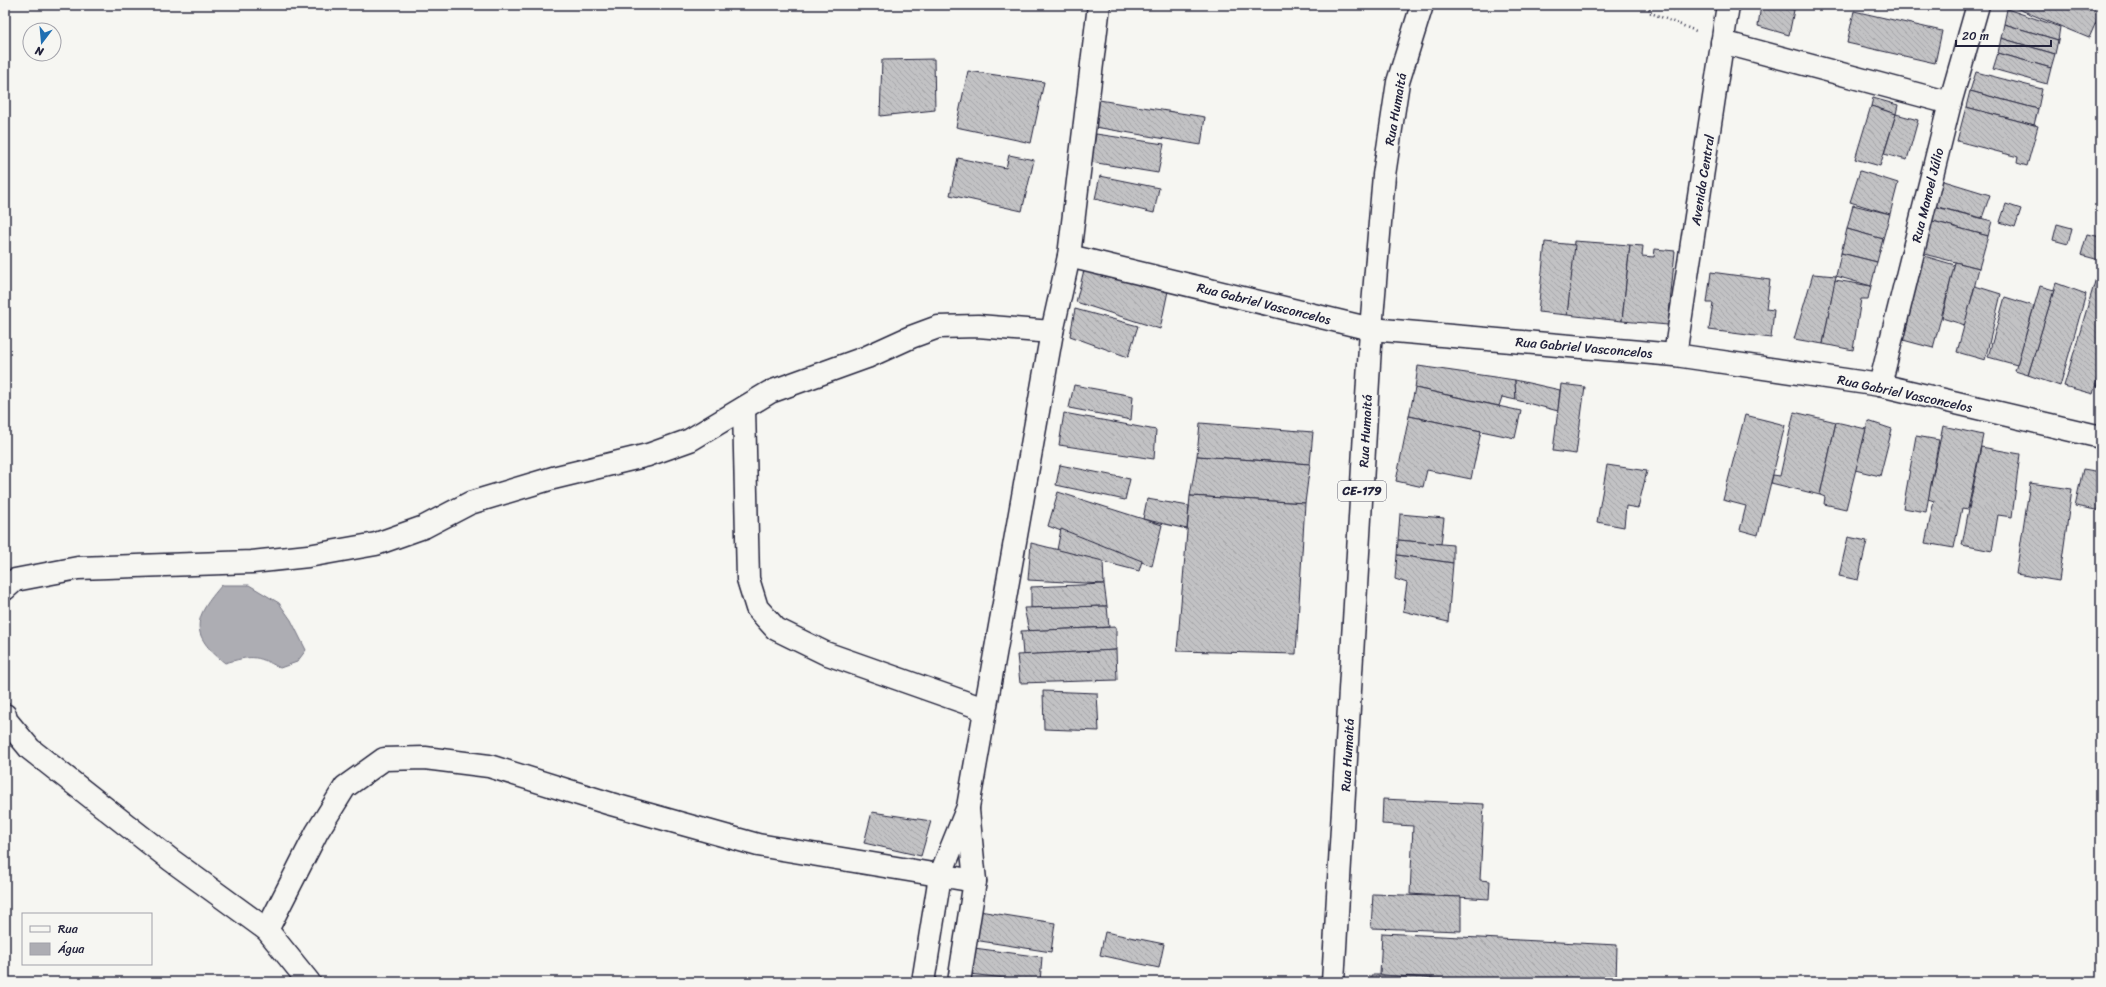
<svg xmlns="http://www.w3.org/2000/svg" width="2106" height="987" font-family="Sriracha,sans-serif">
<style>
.water{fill:#adadb3;stroke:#757583}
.building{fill:url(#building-back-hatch);stroke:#22223b}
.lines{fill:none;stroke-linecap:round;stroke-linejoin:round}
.minor-casing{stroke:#22223b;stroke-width:25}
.major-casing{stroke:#22223b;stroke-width:25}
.path{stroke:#22223b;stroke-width:2.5;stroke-dasharray:1 3;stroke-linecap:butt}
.minor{stroke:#f6f6f2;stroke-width:22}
.major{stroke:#f6f6f2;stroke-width:22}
.labels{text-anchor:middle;stroke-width:3;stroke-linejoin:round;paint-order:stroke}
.shield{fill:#f6f6f2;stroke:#626272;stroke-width:1}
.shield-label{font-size:12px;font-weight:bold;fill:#22223b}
.street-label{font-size:13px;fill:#22223b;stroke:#f6f6f2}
</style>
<defs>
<pattern id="building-back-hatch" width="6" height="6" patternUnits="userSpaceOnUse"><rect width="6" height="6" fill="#c2c2c4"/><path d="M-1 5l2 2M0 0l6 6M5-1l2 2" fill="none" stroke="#a6a6a9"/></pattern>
</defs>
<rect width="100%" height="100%" fill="#f6f6f2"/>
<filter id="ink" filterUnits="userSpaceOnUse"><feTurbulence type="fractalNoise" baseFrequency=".025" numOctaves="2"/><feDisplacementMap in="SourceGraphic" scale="8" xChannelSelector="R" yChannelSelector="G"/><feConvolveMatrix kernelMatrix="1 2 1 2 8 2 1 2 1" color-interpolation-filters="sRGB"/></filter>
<g filter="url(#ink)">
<!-- water -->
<path class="water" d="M222,585H249L279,603L291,620L306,650L297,662L280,668C255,654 251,656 225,663C188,634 194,617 222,585Z"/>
<!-- building -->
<g class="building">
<path d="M1761,5H1795L1789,35L1758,26Z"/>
<path d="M2101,5V11L2089,38L2011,6Z"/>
<path d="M2007,9L2060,27L2058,40L2004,24Z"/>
<path d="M1854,11L1942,31L1935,63L1847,43Z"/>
<path d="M2004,24L2058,40L2055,54L2001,38Z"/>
<path d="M2001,38L2055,54L2051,68L1998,53Z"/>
<path d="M1998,53L2051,68L2047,84L1993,69Z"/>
<path d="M934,59L935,110L880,116L882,60Z"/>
<path d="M968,71L1044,82L1031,143L956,127Z"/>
<path d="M1976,72L2042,89L2038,109L1970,91Z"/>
<path d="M1970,91L2038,109L2034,125L1966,107Z"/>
<path d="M1873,98L1898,105L1896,114L1871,106Z"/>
<path d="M1099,100L1205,117L1201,145L1095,127Z"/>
<path d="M1871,106L1896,114L1880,166L1855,159Z"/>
<path d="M1966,107L2038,126L2027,166L2017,163L2018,157L1957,141Z"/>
<path d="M1896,114L1918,120L1907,160L1884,154Z"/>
<path d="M1096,134L1164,144L1158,173L1091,162Z"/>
<path d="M1009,155L1034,160L1022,211L950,195L958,158L1006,168Z"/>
<path d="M1860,171L1898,183L1890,214L1850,202Z"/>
<path d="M1100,176L1159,188L1154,213L1095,199Z"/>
<path d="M1941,180L1990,195L1982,218L1933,206Z"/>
<path d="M2006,204L2021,209L2015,227L2000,222Z"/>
<path d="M1853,205L1890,214L1883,239L1847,229Z"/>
<path d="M1933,206L1992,221L1988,236L1929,220Z"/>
<path d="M1929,220L1988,236L1979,268L1920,253Z"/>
<path d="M2057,224L2072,228L2068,244L2053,240Z"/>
<path d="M1847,229L1883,239L1877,262L1841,253Z"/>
<path d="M2087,234L2101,237L2099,260L2081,255Z"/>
<path d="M1574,241L1630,245L1622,321L1567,315Z"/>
<path d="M1545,242L1575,245L1567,315L1538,312Z"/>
<path d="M1630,245L1643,246L1642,256L1654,257L1655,249L1675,251L1668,325L1622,321Z"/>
<path d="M1841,253L1877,262L1871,286L1836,276Z"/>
<path d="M1924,256L1955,265L1933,348L1903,340Z"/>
<path d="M1955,262L1979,268L1965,325L1942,318Z"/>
<path d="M1084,270L1168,291L1160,329L1076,302Z"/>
<path d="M1711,272L1770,280L1766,309L1774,310L1771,338L1709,330L1713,303H1707Z"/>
<path d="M1813,274L1836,276L1823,344L1794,339Z"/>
<path d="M2096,278L2101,280V366L2093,394L2064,386Z"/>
<path d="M1835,280L1871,286L1868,299H1861L1853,350L1823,344Z"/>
<path d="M2056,283L2086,294L2060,386L2028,375Z"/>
<path d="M1975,286L2001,294L1985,360L1957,352Z"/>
<path d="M2040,286L2054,290L2028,375L2015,371Z"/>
<path d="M2005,297L2034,306L2017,365L1988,357Z"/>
<path d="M1075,309L1138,326L1128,357L1070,336Z"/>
<path d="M1418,366L1515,380L1516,400L1502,397L1499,406L1415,388Z"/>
<path d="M2101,371V388L2096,387Z"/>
<path d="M1515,380L1560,390L1558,411L1516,400Z"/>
<path d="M1561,384L1585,387L1576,454L1553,451Z"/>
<path d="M1074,385L1133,396L1131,420L1069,408Z"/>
<path d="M1415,388L1521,411L1515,438L1409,416Z"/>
<path d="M1794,412L1836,422L1820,495L1771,483L1773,475L1780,476Z"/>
<path d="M1064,413L1156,430L1154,459L1059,445Z"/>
<path d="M1745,415L1785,425L1758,535L1740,530L1746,506L1723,500Z"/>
<path d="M1409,416L1481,431L1471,479L1427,470L1423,487L1396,481Z"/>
<path d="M1868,421L1892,429L1880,476L1855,470Z"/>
<path d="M1836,422L1866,429L1846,509L1824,504L1825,497L1820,495Z"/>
<path d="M1200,423L1313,432L1310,464L1197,456Z"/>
<path d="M1943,426L1983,435L1968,509L1962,508L1954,548L1925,543L1934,501L1928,499Z"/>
<path d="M1916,436L1939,440L1926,512L1903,508Z"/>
<path d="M1981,447L2020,454L2012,517L1998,515L1992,551L1962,545Z"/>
<path d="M1197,456L1310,464L1305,503L1190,496Z"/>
<path d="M1060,465L1130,479L1125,500L1056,485Z"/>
<path d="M1607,465L1647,471L1638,508L1626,506L1624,527L1597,522Z"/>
<path d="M2083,469L2101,472V511L2075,506Z"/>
<path d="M2030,483L2072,489L2059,581L2016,574Z"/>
<path d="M1058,492L1162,525L1152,566L1048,526Z"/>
<path d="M1190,496L1305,503L1296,654L1177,651Z"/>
<path d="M1147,499L1189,506L1187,529L1143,519Z"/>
<path d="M1400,514L1444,518L1441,544L1398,540Z"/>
<path d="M1061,529L1142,561L1139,571L1057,550Z"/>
<path d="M1848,537L1867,541L1858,580L1839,576Z"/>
<path d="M1398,540L1453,545V563L1397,555Z"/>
<path d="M1031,543L1103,561L1104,584L1028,580Z"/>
<path d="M1397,555L1453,563L1448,622L1403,611L1407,583L1395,579Z"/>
<path d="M1104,584L1107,606L1031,608V587Z"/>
<path d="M1107,606L1109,627L1029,631L1024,608Z"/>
<path d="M1116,627V650L1023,655L1021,631Z"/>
<path d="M1116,650L1117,680L1020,683L1017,655Z"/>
<path d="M1043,691L1097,693L1099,731L1044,729Z"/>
<path d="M1383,799L1484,804L1480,880L1490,881L1489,899L1410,894L1413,826L1382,824Z"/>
<path d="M872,812L931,821L921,856L864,843Z"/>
<path d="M1373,894L1461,897V931L1371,928Z"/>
<path d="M979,911L1055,923L1051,952L974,940Z"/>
<path d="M1105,932L1164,944L1159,968L1100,955Z"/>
<path d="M1382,933L1617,945L1616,982H1492L1380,975Z"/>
<path d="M974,948L1042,957L1040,982L969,974Z"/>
<path d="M1371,975H1380L1492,982H1371Z"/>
<path d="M966,979L984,982H966Z"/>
</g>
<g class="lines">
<!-- minor casing -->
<g class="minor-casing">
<g id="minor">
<path d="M1722,42L1950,103"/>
<path d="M1069,256L1371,329L1675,355L1880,385L2101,437"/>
<path d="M1675,355L1728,5"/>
<path d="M1880,385L1950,103L1978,5"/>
<path d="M744,408L748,579L757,608L776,629L825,653L984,709"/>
<path d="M5,589L15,580L78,568L252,562L308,556L376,544L424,527L470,503L553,478L648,455L690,440L770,392L867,357L911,337L938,327L978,326L1052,332"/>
<path d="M5,715L6,720L30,749L171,860L267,930L309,982"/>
<path d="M267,930L317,832L345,787L384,759L425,758L489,766L611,804L758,845L975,881"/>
<path d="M923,982L940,876L968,807L1052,332L1069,256L1099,5"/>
<path d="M959,982L975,881L968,810"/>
</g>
</g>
<!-- major casing -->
<g class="major-casing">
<path id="major" d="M1333,982L1371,329L1384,175L1398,82L1422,5"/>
</g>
<!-- path -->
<path class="path" d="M1647,5L1651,13L1696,31"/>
<!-- minor -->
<use href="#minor" class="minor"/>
<!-- major -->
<use href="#major" class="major"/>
</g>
</g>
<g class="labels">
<!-- shield labels -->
<rect class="shield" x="1338" y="481" width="48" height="20" rx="3"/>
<g class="shield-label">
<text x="1362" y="495">CE-179</text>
</g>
<!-- street labels -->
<g class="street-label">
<text transform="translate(1395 109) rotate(-80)" y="5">Rua Humaitá</text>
<text transform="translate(1702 180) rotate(-81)" y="5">Avenida Central</text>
<text transform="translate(1927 195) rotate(-76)" y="5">Rua Manoel Júlio</text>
<text transform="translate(1264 303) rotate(14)" y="5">Rua Gabriel Vasconcelos</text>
<text transform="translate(1584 347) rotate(5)" y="5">Rua Gabriel Vasconcelos</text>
<text transform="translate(1905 393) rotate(12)" y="5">Rua Gabriel Vasconcelos</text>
<text transform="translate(1365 431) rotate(-87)" y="5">Rua Humaitá</text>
<text transform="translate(1347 755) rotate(-87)" y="5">Rua Humaitá</text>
</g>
</g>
<!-- margin -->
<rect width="2106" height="987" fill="none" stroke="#f6f6f2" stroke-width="20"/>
<rect x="10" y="10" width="2086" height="967" fill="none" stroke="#22223b" stroke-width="1.5" filter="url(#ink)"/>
<!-- legend -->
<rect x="22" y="913" width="130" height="52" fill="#f6f6f2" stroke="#a1a1a9"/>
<rect x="30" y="926" width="20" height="6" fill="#f6f6f2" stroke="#a1a1a9"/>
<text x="58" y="933" font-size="12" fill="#22223b">Rua</text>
<rect x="30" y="943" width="20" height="12" fill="#adadb3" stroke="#a1a1a9"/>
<text x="58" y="953" font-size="12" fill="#22223b">Água</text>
<!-- north arrow -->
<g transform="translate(42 42) rotate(196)"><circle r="19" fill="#f6f6f2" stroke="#a1a1a9"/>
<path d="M0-3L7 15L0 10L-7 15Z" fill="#1f6fb2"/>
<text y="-6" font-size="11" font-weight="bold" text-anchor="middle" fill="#22223b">N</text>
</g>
<!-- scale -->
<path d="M1956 40v6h95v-6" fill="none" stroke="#22223b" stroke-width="2"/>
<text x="1962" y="40" font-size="12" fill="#22223b" stroke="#f6f6f2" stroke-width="3" paint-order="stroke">20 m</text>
</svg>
